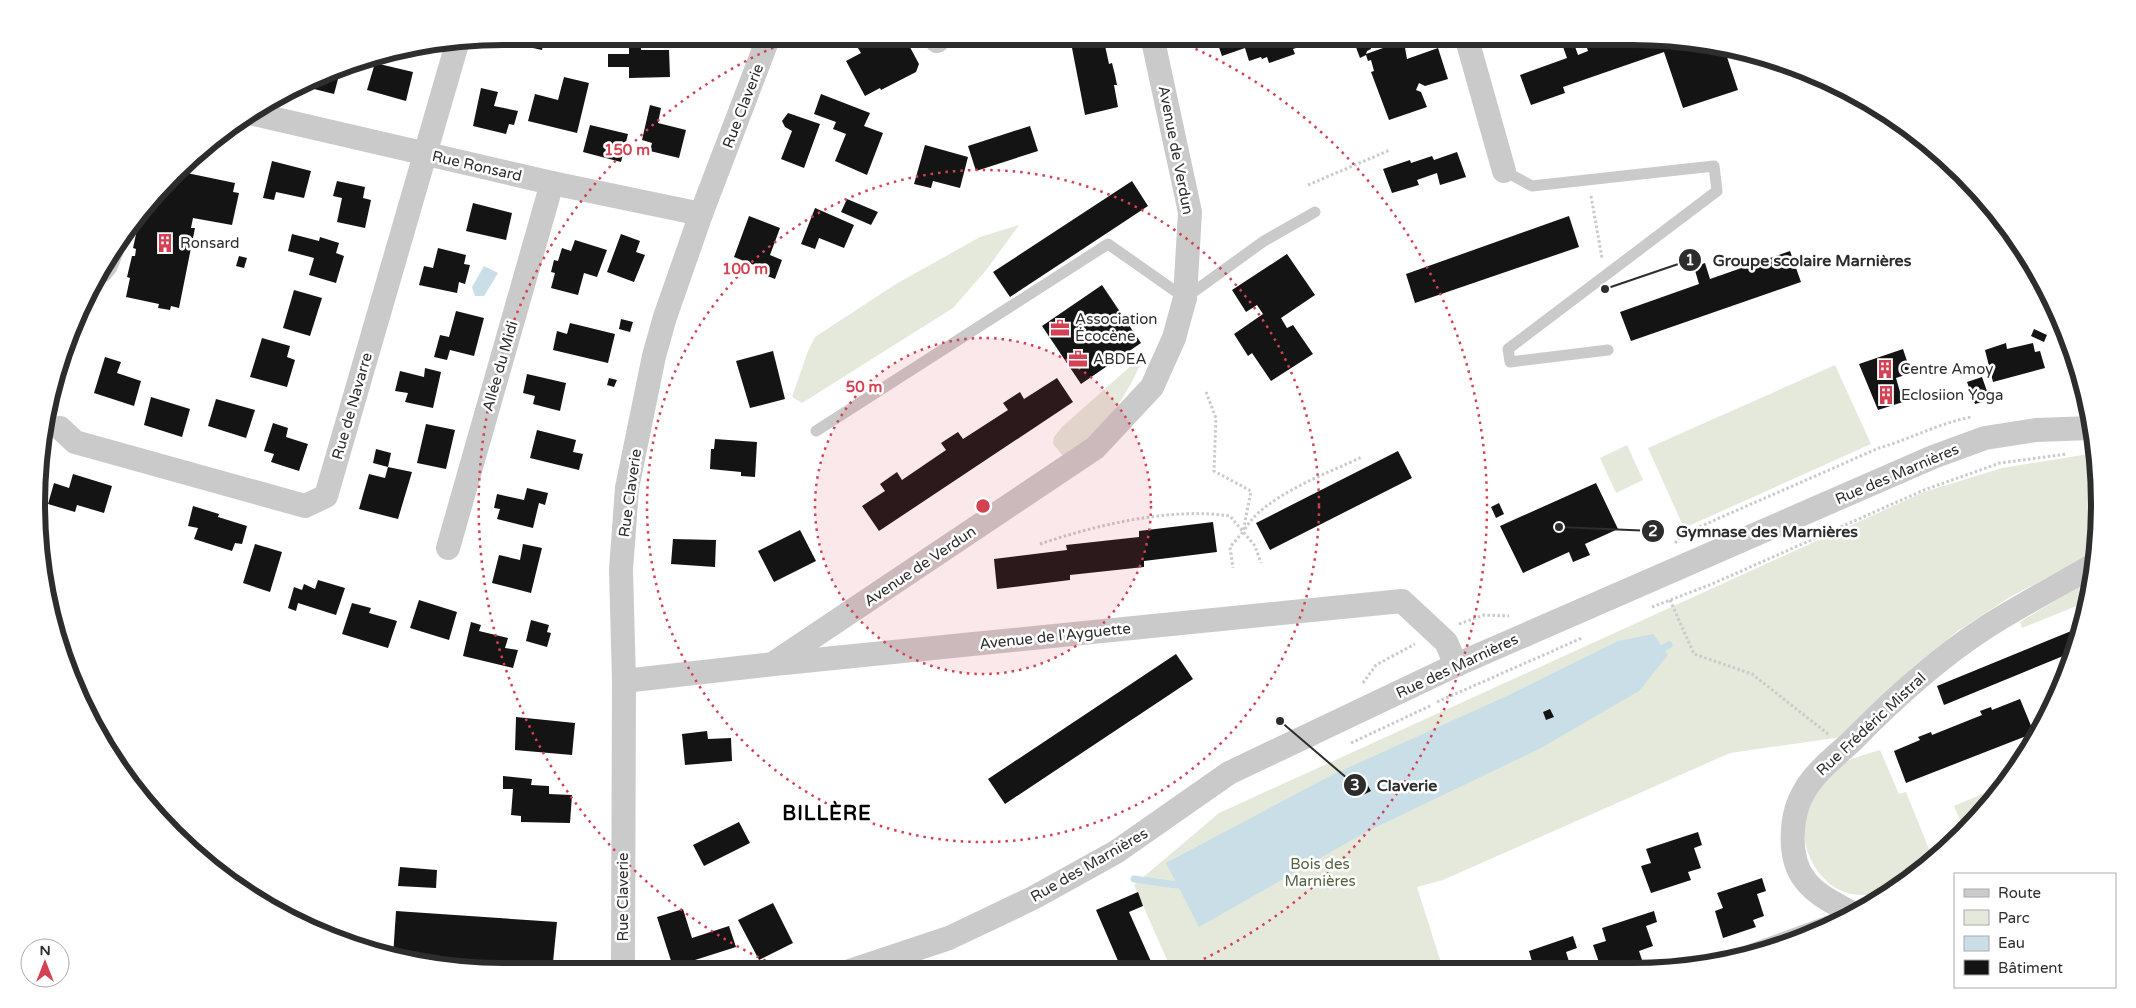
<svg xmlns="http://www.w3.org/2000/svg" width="2136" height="1008" font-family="'Varela Round',sans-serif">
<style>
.green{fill:#e4e9dc}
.water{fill:#cadee7}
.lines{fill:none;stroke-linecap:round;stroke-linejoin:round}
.stream{stroke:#cadee7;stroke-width:7}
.building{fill:#141414}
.path{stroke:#cacaca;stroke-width:3;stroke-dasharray:2.5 2.5;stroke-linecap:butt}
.lane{stroke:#cacaca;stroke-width:11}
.street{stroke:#cacaca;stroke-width:24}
.ring{fill:none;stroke:#d34153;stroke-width:2.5;stroke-dasharray:2.5 5}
.labels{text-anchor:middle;stroke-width:5;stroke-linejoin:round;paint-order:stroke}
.street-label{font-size:15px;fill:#2d2d2d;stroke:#fff}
.poi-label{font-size:15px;fill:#2d2d2d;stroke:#fff;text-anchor:start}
.park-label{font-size:15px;fill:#526440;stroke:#fff}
.district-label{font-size:20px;font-weight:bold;letter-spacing:1px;fill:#000;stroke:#fff}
.rim{fill:none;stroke:#2d2d2d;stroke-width:6}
.centre{fill:#d34153;stroke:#fff;stroke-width:2.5}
.ring-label{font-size:15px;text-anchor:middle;font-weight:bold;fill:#d34153;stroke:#fff;stroke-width:5;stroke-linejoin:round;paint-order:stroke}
.leader{fill:none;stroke:#2d2d2d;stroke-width:2}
.callout-dot{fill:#2d2d2d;stroke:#fff;stroke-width:2}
.mark-label{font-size:15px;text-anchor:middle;font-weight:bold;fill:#fff}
.callout-label{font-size:16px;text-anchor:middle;font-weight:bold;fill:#2d2d2d;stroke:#fff;stroke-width:5;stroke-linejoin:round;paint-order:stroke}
</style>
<rect width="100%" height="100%" fill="#fff"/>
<!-- green -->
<g class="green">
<path d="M1019,225L987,269L953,308L802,403L792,397L808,351L815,337L896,284L980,237Z"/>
<path d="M1142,356C1140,375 1103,431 1088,443C1081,449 1071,452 1064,457L1053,444L1054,437L1062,427Z"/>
<path d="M1835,365L1871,444L1684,528L1648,448Z"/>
<path d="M1627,445L1643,480L1616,493L1600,458Z"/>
<path d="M2095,453L2100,504L2095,553L2010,597L1958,631L1914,666L1842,737L1730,753L1443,880L1417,887L1443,969H1171L1134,885L1219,813L1924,492L2002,468Z"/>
<path d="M2092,578L2089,601L2022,628L2020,622Z"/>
<path d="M1880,750L1899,794L1906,792L1933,859C1919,873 1903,887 1884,894C1877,897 1868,895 1861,895C1822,895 1796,849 1806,812C1809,802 1817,787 1824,779C1837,761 1861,756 1880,750Z"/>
<path d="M2006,784L2003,789L1963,828L1954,806Z"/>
</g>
<!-- water -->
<g class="water">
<path d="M484,266L498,273L484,296H475L472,287Z"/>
<path d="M1653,634L1668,655L1639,691L1541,748L1366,832L1199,927L1166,863L1332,775L1509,695L1618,641Z"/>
</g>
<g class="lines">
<!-- stream -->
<g class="stream">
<path d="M1656,652L1669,645"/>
<path d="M1134,879L1177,885L1186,882"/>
</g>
</g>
<!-- building -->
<g class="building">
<path d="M507,36H545L542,50L506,42Z"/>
<path d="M874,36H877L880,41L889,36H904L919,64L916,72L881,90L880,88L865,96L846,61L861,53L856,45Z"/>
<path d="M1215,36H1307L1308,39L1298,44L1299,47L1293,49L1295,54L1269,63L1267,57L1262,59L1261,57L1249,61L1245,48L1222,56Z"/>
<path d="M1394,36H1409L1411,40L1404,42L1407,59L1438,48L1448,79L1425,86L1419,83L1416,90L1421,92L1427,107L1389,120L1371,72L1374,71L1371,60L1368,61L1366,55L1360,58L1354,42L1361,40L1364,43L1369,41L1371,49L1367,51L1366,54L1403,41L1401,38L1395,39Z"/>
<path d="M1583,36H1608L1610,43L1632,36L1723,45L1738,90L1683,108L1664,52L1563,87L1565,93L1531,105L1520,75L1567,58L1561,41L1572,38L1578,55L1588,51Z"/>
<path d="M1104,41L1109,64L1112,63L1115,75L1117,85H1114L1118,107L1085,115L1072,48Z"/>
<path d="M629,46H641V50H669L670,77L629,78V67H608V54H629Z"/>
<path d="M375,63L413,72L406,101L367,90Z"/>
<path d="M341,68L334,94L306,87L310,84Z"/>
<path d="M564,77L589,83L577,133L528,121L535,94L558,100Z"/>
<path d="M481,88L498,92L494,106L518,111L514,125L509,124L506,134L473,126Z"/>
<path d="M821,94L870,113L864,126L883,133L867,175L835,161L846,134L833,129L836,122L814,114Z"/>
<path d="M650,105L661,108L658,123L686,130L679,158L650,151L652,143L642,140Z"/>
<path d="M788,113L820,124L804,168L781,159L792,131L785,127L782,121Z"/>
<path d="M590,125L628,134L621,162L583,152Z"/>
<path d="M1030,126L1038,151L976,171L968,146Z"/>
<path d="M925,145L968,157L960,188L933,181L931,188L914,184Z"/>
<path d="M1457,152L1466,177L1440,185L1437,173L1417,180L1419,185L1392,193L1383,169L1410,160L1411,163L1432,156L1434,160Z"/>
<path d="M272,161L311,171L304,198L276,192L274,200L263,198Z"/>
<path d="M182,172L235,183L233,192L239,193L232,225L193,218L191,228H195L179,308L171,306L170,310L158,308L159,304L126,297L130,278L127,277L132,256H135L136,249L133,248L138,225L141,226L143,214Z"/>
<path d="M337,181L365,187L363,198L371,200L365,228L337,222L342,198L333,196Z"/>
<path d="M1132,181L1148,206L1010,297L993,272Z"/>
<path d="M847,199L878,212L871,225L841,212Z"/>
<path d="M473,203L512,213L506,240L466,231Z"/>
<path d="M815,208L854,225L844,248L819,238L815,249L801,244Z"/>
<path d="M749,216L780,228L770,255L782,260L775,279L762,274L764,269L734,257Z"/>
<path d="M1569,216L1579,247L1415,303L1406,274Z"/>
<path d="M292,234L319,241L320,237L339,243L336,253L344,256L336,283L309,275L314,258L288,251Z"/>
<path d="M621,234L640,241L636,252L645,255L634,282L607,272Z"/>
<path d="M575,240L607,250L597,277L584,273L578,295L551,288L555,273L551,272L554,260L558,261L562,248L571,251Z"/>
<path d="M438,248L466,255L464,264L470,265L465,284L459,282L457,293L419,285L424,266L433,268Z"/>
<path d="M1790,251L1801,282L1631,341L1620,312L1699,284L1694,267L1705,263L1710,279Z"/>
<path d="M1287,254L1315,295L1281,318L1287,328L1293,325L1313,354L1271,381L1252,353L1248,356L1234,334L1263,314L1257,305L1246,312L1232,290Z"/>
<path d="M239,256L247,258L244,268L236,266Z"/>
<path d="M1102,285L1141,343L1081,384L1042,326Z"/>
<path d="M294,290L322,298L310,336L283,328Z"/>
<path d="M456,311L484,318L474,356L450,350L447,360L434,357L440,335L449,337Z"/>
<path d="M621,319L633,322L630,332L619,329Z"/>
<path d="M570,323L615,334L608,363L553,350L557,331L567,334Z"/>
<path d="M2034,329L2047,335L2044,342L2031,336Z"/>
<path d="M262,338L290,346L287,357L295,360L287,387L250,377Z"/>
<path d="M2006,343L2007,349L2033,343L2035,352L2040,351L2045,368L1993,382L1985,350Z"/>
<path d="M1903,349L1911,373L1896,378L1903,402L1878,410L1859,364Z"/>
<path d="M773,351L785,399L750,408L736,361Z"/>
<path d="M105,357L121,362L117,373L141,381L134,406L94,393Z"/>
<path d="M425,368L441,372L433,408L405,402L408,393L395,391L400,371L424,377Z"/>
<path d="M527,374L566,383L560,411L533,404L535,396L523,393Z"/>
<path d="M1982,377L1988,394L1985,395L1986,401L1975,404L1967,382Z"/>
<path d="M609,378L617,380L614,387L607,385Z"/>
<path d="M1057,378L1073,402L879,531L862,506L885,491L880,484L897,472L902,480L946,450L941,443L958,432L963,439L1008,410L1003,403L1020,392L1024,399Z"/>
<path d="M151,397L190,409L182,437L144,425Z"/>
<path d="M216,399L255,410L246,438L208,426Z"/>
<path d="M273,423L288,428L286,437L308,444L299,471L271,462L274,454L264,451Z"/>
<path d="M426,424L455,430L446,469L417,463Z"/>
<path d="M537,430L576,440L573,452L583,454L579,470L530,458Z"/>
<path d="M715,439L757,442L755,477L741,476V472L710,469L711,449H714Z"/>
<path d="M376,449L391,453L388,467L373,463Z"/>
<path d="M1398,451L1412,478L1270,550L1256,523Z"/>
<path d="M388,467L412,472L398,519L359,509L369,474L385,478Z"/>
<path d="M73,474L112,486L104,513L77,505L75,512L48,504L54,483L69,488Z"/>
<path d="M1596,483L1618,529L1585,544L1590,555L1573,562L1569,552L1523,573L1500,526Z"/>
<path d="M527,488L548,493L545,505L539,503L533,528L497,519L500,509L494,508L497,494L524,500Z"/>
<path d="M1499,503L1504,514L1496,518L1491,507Z"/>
<path d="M193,506L219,514L218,517L247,526L242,544L235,543L232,551L194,539L198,528L188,526Z"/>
<path d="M1213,522L1217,552L1144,561V567L1070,575V580L997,589L994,559L1067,550L1066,545L1139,537V531Z"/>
<path d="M800,530L816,561L774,582L758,551Z"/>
<path d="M673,539L716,540L715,567L671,564Z"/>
<path d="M255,544L282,552L270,592L243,583Z"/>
<path d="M523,544L542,548L531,593L492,583L499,555L520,560Z"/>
<path d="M318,580L345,588L336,615L298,603L296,611L288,608L294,587L302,590L304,584L315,589Z"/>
<path d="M419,600L457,612L449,640L410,628Z"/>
<path d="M352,603L371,608L369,613L397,621L388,648L342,634Z"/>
<path d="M531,620L549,625L547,632L551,633L547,647L526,641Z"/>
<path d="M471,622L481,625L479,631L508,638L505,648L518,650L513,668L463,656Z"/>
<path d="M2081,627L2073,652L1944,705L1937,686Z"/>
<path d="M1176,654L1193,679L1005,804L988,779Z"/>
<path d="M2020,699L2034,733L1906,783L1894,751L1920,740L1918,737L1931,732L1932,735L1982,715L1980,711L1991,707L1992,710Z"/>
<path d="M1550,709L1554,717L1546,720L1543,712Z"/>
<path d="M516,717L575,723L572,755L515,750Z"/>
<path d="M707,731L708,739L731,738L732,761L685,765L682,734Z"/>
<path d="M503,776L532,779L531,785L549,786V794L572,795L570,823L521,822V816L511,815L513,789H503Z"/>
<path d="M1367,784L1371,791L1363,795L1360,787Z"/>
<path d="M739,822L750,843L704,866L693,845Z"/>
<path d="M1698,832L1702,845L1694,848L1701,868L1688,872L1691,880L1651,893L1641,866L1651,863L1646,849Z"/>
<path d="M400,867L437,870L436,888L398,886Z"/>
<path d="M1762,878L1766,891L1757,894L1764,916L1753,920L1756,927L1723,938L1715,911L1723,908L1717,893Z"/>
<path d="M1138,892L1143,906L1129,912L1153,966L1145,970H1122L1096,910Z"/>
<path d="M773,903L793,943L759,960L738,920Z"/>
<path d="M683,909L692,938L729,926L736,947L673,967L657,917Z"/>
<path d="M396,911L557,922L552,972H504L412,963L393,957Z"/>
<path d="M1654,911L1657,922L1646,926L1653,946L1639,951L1642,960L1616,968H1601L1593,945L1606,941L1602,928Z"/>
<path d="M1573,936L1577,948L1566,952L1571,968H1523L1533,965L1529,951Z"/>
<path d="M1068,961L1072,970H1049Z"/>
</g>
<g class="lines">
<!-- path -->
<g class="path">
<path d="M1308,185L1390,150"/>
<path d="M1591,196L1602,258"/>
<path d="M1206,392L1216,418L1214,471L1251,491L1243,532L1230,547L1233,568"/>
<path d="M1245,529C1264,496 1328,473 1362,457"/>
<path d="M1675,543L1683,534L1879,448C1910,439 1940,423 1971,417"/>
<path d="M1040,544C1096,525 1171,507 1230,516L1255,546L1261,563"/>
<path d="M1670,600L1694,654L1752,674L1828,734"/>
<path d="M1652,607L1712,584L1924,490L2000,463L2067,454"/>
<path d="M1459,624L1484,615L1509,616"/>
<path d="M1363,683L1376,665L1415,644"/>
<path d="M1437,702L1582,638"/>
<path d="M1351,743L1432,705"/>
<path d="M806,971L829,962"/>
</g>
<!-- lane -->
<g class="lane">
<path d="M1504,171L1532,186L1714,166L1717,191L1508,349L1510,362L1608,350"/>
<path d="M816,431L1108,244L1185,298L1264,241L1315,212"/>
<path d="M1722,960L1850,913"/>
</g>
<!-- street -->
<g class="street">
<path d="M1466,36L1504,171"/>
<path d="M937,41L939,36"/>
<path d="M254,114L552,183L701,214"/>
<path d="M101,271L106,265L112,250"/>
<path d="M60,428L75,442L305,506L326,496L457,44"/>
<path d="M448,548L552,183"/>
<path d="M777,661L1095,448L1152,387L1174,338L1185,298L1190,212L1152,36"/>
<path d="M624,681L774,664L1402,601L1446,642L1456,665"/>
<path d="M1852,913C1836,904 1816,895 1805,880C1787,857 1790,814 1805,790C1816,771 1836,756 1852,741C1894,698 1938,658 1988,626C2023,604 2059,585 2094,565"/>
<path d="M621,971L623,963L624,681L621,570L627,488L654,356L665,317L701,214L769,36"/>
<path d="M850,971L949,938L1033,898L1116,852L1229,773L1456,665L1933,457L1985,438L2036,430L2092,428"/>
</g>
</g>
<!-- distance rings -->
<circle cx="983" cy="506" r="168" fill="#d34153" fill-opacity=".12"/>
<g class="ring">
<circle cx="983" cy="506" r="168"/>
<circle cx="983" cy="506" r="336"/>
<path d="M786 970A504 504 0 0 1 798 37M1168 37A504 504 0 0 1 1184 968"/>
</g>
<!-- icons -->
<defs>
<g id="building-bare" transform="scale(1.5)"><path d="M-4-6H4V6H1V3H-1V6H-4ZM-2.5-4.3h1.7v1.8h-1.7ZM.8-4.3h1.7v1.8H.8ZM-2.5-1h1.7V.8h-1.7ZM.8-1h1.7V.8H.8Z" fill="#d34153" stroke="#fff" stroke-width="2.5" paint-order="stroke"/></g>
<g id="office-bare" transform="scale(1.5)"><path d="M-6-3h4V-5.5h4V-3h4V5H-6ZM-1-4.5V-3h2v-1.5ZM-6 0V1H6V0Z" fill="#d34153" stroke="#fff" stroke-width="2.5" paint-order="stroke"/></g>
</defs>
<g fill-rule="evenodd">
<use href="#building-bare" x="165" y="243"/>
<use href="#office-bare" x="1060" y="328"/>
<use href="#office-bare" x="1078" y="359"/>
<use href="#building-bare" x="1885" y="369"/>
<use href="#building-bare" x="1886" y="395"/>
</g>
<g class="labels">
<!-- street labels -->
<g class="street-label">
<text transform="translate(743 106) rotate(-69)" y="5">Rue Claverie</text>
<text transform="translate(1176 150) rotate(79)" y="5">Avenue de Verdun</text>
<text transform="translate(477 166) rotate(13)" y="5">Rue Ronsard</text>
<text transform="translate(500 366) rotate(-74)" y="5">Allée du Midi</text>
<text transform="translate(352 406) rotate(-74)" y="5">Rue de Navarre</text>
<text transform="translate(1897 474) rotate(-23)" y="5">Rue des Marnières</text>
<text transform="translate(630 493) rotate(-82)" y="5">Rue Claverie</text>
<text transform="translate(920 566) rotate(-34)" y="5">Avenue de Verdun</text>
<text transform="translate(1055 636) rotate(-6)" y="5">Avenue de l'Ayguette</text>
<text transform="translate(1457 666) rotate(-25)" y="5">Rue des Marnières</text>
<text transform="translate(1871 724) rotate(-43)" y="5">Rue Frédéric Mistral</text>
<text transform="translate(1089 865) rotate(-30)" y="5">Rue des Marnières</text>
<text transform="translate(623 897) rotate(-90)" y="5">Rue Claverie</text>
</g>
<!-- poi labels -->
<g class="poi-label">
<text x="180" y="248">Ronsard</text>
<text x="1075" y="324">Association<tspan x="1075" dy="17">Écocène</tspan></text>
<text x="1093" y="364">ABDEA</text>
<text x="1900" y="374">Centre Amoy</text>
<text x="1901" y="400">Eclosiion Yoga</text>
</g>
<!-- park labels -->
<g class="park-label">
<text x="1320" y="869">Bois des<tspan x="1320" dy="17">Marnières</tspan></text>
</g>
<!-- district labels -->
<g class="district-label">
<text x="827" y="820">BILLÈRE</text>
</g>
</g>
<!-- crop -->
<path d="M0 0H2136V1008H0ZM504 45H1632A459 459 0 0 1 2091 504V504A459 459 0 0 1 1632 963H504A459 459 0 0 1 45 504V504A459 459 0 0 1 504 45Z" fill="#fff" fill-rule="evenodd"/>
<path class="rim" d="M504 45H1632A459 459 0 0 1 2091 504V504A459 459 0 0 1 1632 963H504A459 459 0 0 1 45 504V504A459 459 0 0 1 504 45Z"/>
<circle cx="983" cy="506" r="8" class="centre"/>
<g class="ring-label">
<text x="627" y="155">150 m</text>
<text x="745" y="274">100 m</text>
<text x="864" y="392">50 m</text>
</g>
<!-- callouts -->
<path class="leader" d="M1605 289L1690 260M1559 527L1653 531M1280 721L1355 785"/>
<g class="callout-dot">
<circle cx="1605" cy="289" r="5"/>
<circle cx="1559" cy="527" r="5"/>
<circle cx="1280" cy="721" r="5"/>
<circle cx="1690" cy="260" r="12"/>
<circle cx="1653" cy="531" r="12"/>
<circle cx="1355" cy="785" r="12"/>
</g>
<g class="mark-label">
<text x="1690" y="265">1</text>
<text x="1653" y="536">2</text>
<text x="1355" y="790">3</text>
</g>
<g class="callout-label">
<text x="1812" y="266">Groupe scolaire Marnières</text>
<text x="1767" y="537">Gymnase des Marnières</text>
<text x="1407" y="791">Claverie</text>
</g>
<!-- legend -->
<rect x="1954" y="873" width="162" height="115" fill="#ffffff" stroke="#ababab"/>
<rect x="1964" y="889" width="25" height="8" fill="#cacaca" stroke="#ababab"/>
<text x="1998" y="898" font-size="15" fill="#2d2d2d">Route</text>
<rect x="1964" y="910" width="25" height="15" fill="#e4e9dc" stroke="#ababab"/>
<text x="1998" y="923" font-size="15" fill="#2d2d2d">Parc</text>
<rect x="1964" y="936" width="25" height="15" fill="#cadee7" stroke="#ababab"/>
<text x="1998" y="948" font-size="15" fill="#2d2d2d">Eau</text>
<rect x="1964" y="960" width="25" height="15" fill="#141414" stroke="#ababab"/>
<text x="1998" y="973" font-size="15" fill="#2d2d2d">Bâtiment</text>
<!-- north arrow -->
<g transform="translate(45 963)"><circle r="24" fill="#ffffff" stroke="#ababab"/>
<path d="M0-4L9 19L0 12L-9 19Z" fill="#d34153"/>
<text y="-8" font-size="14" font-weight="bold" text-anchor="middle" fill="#2d2d2d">N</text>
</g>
</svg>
